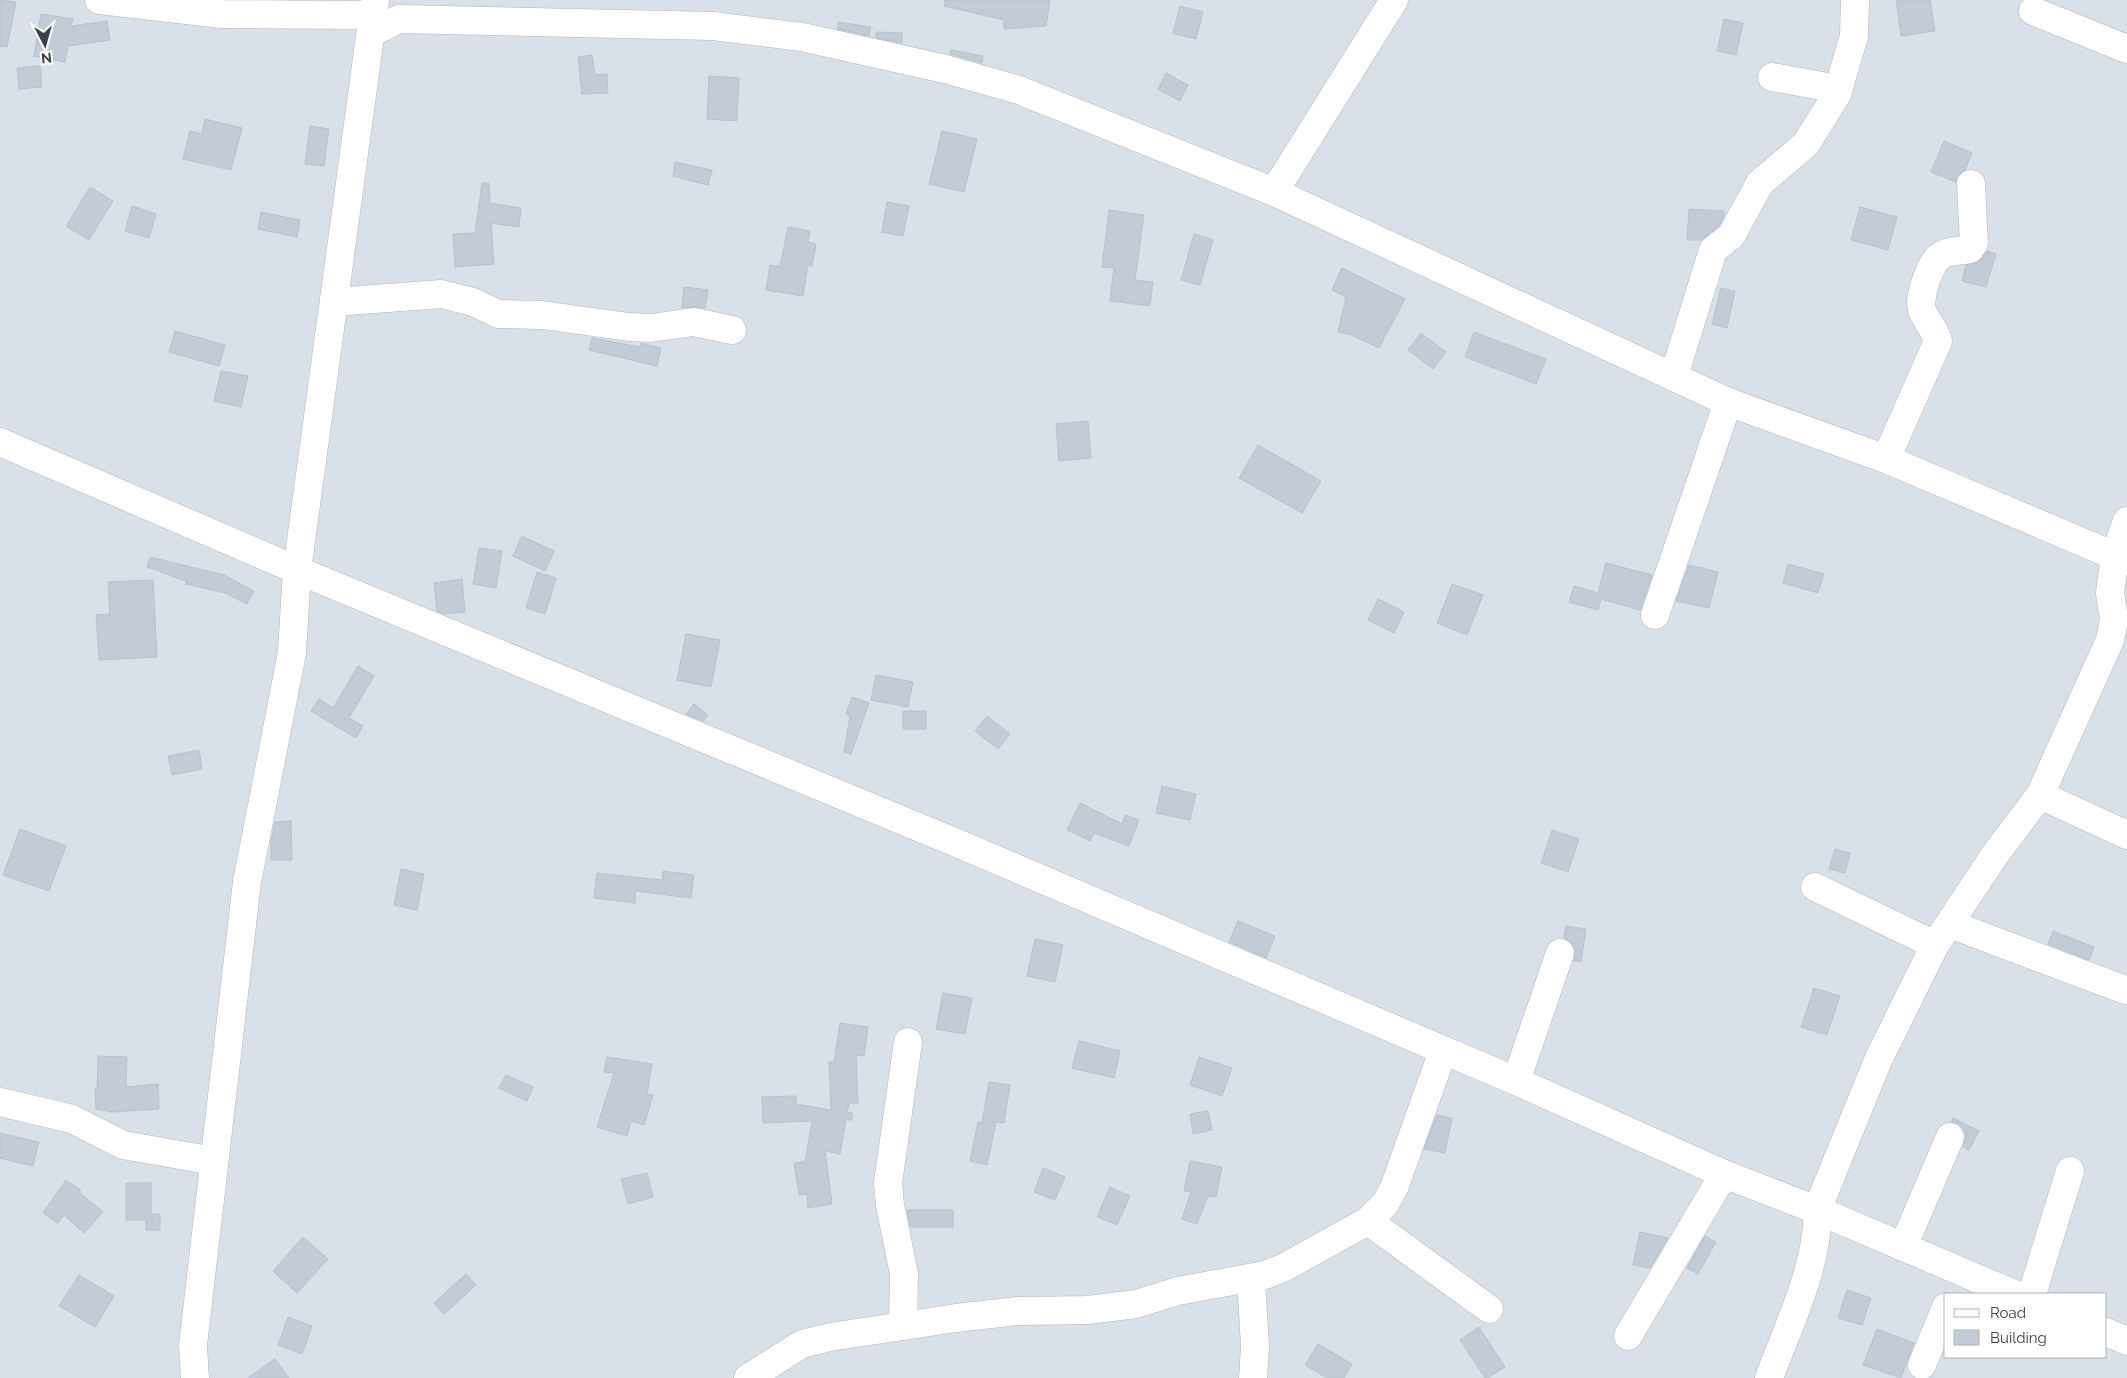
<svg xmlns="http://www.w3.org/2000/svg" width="2127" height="1378" font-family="Raleway,sans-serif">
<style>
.residential{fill:#dae0e8;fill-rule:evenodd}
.building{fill:#c2cbd6;stroke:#b5c2d0}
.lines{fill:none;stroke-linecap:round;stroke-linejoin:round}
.minor-casing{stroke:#afb6c0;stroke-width:29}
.minor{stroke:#fff;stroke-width:28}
</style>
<rect width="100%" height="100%" fill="#eceff5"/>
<!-- residential -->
<path class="residential" d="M0,0H2127V1378H0ZM1946,1294H2106V1357H1946Z"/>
<!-- building -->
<g class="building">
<path d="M0,0L16,2L7,47L0,46Z"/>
<path d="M945,0H1050L1046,26L1004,29V20L944,6Z"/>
<path d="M1896,0H1930L1935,31L1901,36Z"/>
<path d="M1180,6L1203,12L1196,39L1173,33Z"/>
<path d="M41,14L73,19L71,26L107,21L110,40L68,46L65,62L34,56Z"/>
<path d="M1724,19L1743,23L1736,55L1717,51Z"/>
<path d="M839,22L871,27L869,36L837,29Z"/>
<path d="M876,32L902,33V43L876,38Z"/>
<path d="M951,50L983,56L982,63L950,54Z"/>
<path d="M592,55L595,75L607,74L608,93L582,94L578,57Z"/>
<path d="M40,66L42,87L19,89L17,68Z"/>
<path d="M1166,73L1188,85L1180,101L1158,89Z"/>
<path d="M709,76L739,78L737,121L707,119Z"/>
<path d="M205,119L242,128L231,170L183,159L190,131L202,134Z"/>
<path d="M310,126L329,129L324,166L305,164Z"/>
<path d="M942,131L977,139L964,192L929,184Z"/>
<path d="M1944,141L1972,153L1965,170L1957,176L1956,182L1931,172Z"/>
<path d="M675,162L712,170L708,185L673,176Z"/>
<path d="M482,183H489L490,203L521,208L519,227L491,223L494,264L455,267L453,234L475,233Z"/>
<path d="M90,187L113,201L89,240L66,226Z"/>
<path d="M887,202L909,206L903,236L882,232Z"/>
<path d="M132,206L156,214L149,238L125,231Z"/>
<path d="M1860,207L1897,217L1888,250L1851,240Z"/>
<path d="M1689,209L1724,211V216L1719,226L1701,240H1687Z"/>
<path d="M1109,210L1144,215L1135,280L1153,282L1150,306L1110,301L1114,268L1102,267Z"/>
<path d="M261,212L300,220L297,237L258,229Z"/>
<path d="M788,227L810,231L808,242L816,244L812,266L808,265L803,296L766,290L770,265L780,267Z"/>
<path d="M1194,234L1213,240L1200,285L1181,280Z"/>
<path d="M1987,251L1996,254L1986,287L1962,281L1966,265L1979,262Z"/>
<path d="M1342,268L1405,299L1379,348L1349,334L1338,332L1346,297L1332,290Z"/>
<path d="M684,287L708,290L705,308L692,307L682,308Z"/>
<path d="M1721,288L1735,291L1727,328L1712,324Z"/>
<path d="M175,331L225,345L219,366L169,352Z"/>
<path d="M1474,332L1546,359L1536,384L1465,357Z"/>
<path d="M1421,333L1446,352L1433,369L1408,350Z"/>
<path d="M592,338L640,347L641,343L661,348L657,366L589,350Z"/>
<path d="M221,371L248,376L241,407L214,401Z"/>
<path d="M1088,421L1091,458L1059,461L1056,424Z"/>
<path d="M1258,445L1321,481L1302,513L1239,478Z"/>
<path d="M522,536L554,551L545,571L513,556Z"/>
<path d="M479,548L502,551L496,588L473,584Z"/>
<path d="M150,557L224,575L254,591L247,604L225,593L186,584V581L147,567Z"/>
<path d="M1606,563L1652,575L1640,610L1601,599L1598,610L1569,602L1574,586L1598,593Z"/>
<path d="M1788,564L1824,574L1818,593L1783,583Z"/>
<path d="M1689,565L1718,572L1709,608L1676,601Z"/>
<path d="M537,572L556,578L545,614L526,608Z"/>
<path d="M462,579L465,612L444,614L437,611L434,583Z"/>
<path d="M153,580L157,657L99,660L96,615L110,614L108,582Z"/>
<path d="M1452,584L1483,595L1467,635L1437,623Z"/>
<path d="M1378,599L1404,612L1394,633L1368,620Z"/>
<path d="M686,634L720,640L711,687L677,680Z"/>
<path d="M358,666L374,676L349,718L363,726L356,738L311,711L319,699L333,708Z"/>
<path d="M876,675L913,682L908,707L871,700Z"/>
<path d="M852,697L869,703L851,754L844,752L850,716L846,714Z"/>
<path d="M694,704L708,715L703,721L686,714Z"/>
<rect x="903" y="711" width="23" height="18"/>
<path d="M987,716L1010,734L998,749L975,731Z"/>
<path d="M199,750L202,769L172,775L168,756Z"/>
<path d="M1162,786L1196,794L1190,820L1156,813Z"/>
<path d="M1080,803L1122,824L1125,815L1139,820L1129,846L1094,833L1090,841L1067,830Z"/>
<path d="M291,821L292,860H271V842L275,822Z"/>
<path d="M20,829L66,846L49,891L3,875Z"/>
<path d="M1552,830L1579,839L1568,872L1541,863Z"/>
<path d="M1835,849L1850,853L1845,873L1829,869Z"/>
<path d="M401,869L424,874L417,910L394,905Z"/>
<path d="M663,871L694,875L691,898L636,891L635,903L594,898L597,873L662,880Z"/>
<path d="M1238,921L1275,936L1266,958L1229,942Z"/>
<path d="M1566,926L1586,929L1581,962L1574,961L1575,950L1571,942L1564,938Z"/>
<path d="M2053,931L2094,947L2089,960L2048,944Z"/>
<path d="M1035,939L1063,945L1055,982L1027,976Z"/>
<path d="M1814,988L1840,996L1827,1035L1801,1027Z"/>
<path d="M943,993L972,998L965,1034L936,1029Z"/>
<path d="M840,1023L868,1027L864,1056L856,1055L858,1103H849L847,1112L852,1113V1120H846L840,1154L825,1151L832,1204L808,1208L807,1194L799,1195L794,1163L805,1162L812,1121L763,1123L762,1097L796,1096V1104L831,1110L829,1062H834Z"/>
<path d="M1079,1041L1120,1051L1114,1078L1072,1068Z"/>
<path d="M98,1056L127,1057L126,1087L158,1084L159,1109L112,1112L96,1109L95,1089H97Z"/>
<path d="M607,1057L652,1064L647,1094L653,1095L644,1125L631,1121L627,1136L597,1127L614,1073L604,1072Z"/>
<path d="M1199,1057L1232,1068L1222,1096L1190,1085Z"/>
<path d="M506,1075L533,1087L527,1101L499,1088Z"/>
<path d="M989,1082L1010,1085L1004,1123L996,1122L987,1165L970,1161L978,1122L982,1123Z"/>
<path d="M1208,1111L1212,1130L1193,1134L1190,1114Z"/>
<path d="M1437,1115L1452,1118L1445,1153L1424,1149Z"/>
<path d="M1953,1118L1979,1131L1969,1150L1963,1147L1966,1136L1963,1128L1957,1123L1951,1122Z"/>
<path d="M0,1133L39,1142L33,1166L0,1158Z"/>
<path d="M1190,1161L1222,1167L1216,1197L1208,1196L1197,1224L1182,1219L1191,1192L1184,1191Z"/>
<path d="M1043,1168L1065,1177L1055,1200L1034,1192Z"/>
<path d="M647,1173L653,1197L628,1204L621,1179Z"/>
<path d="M66,1180L81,1190L79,1192L103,1212L84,1233L64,1215L58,1223L43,1213Z"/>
<path d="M126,1183H151V1214H160V1230H146V1220H126Z"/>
<path d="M1110,1187L1130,1196L1117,1225L1097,1217Z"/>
<path d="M907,1210H953V1227H910Z"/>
<path d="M1640,1232L1668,1238L1650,1268L1633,1265Z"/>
<path d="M1705,1236L1716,1242L1698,1274L1687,1268Z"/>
<path d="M303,1237L328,1259L297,1293L273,1271Z"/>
<path d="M466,1274L476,1285L444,1314L434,1303Z"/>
<path d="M79,1275L114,1296L95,1327L59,1306Z"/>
<path d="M1847,1290L1871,1298L1862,1325L1838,1318Z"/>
<path d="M288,1317L312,1326L302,1354L278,1345Z"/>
<path d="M1479,1327L1505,1367L1488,1378H1485L1460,1340Z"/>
<path d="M1877,1329L1914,1343L1901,1378L1863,1365Z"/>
<path d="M1318,1344L1352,1364L1344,1378H1327L1305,1365Z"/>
<path d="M275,1359L289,1378H248Z"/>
</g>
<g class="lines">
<!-- minor casing -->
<g class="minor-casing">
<g id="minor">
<path d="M99,0L222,14L373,15"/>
<path d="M2033,11L2127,49"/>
<path d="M371,33L399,19L713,26L802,37L945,69L1019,90L1274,192L1728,402L1886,459L2127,561"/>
<path d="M1772,77L1822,86L1837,94"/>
<path d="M1274,192L1394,0"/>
<path d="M334,302L441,294L473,302L498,314L542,315L629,327L651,328L694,322L732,330"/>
<path d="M1674,376L1713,250L1731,236L1760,183L1806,144L1837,94L1854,36L1855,0"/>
<path d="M0,442L297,570L952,841L1516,1081L1724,1174L1817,1210L2014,1294"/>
<path d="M1886,459L1938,341C1935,329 1926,321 1922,310C1918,298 1930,263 1940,256C1947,251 1961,251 1970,249L1974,243L1971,184"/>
<path d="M1655,615L1728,402"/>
<path d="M2040,795L2127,835"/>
<path d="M1815,887L1935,945"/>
<path d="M1950,924L2125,990"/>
<path d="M1516,1081L1560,953"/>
<path d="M0,1102L72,1119L123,1145L214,1161"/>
<path d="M1368,1221L1489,1309"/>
<path d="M1903,1247L1950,1137"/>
<path d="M1251,1278L1255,1346L1253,1378"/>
<path d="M2032,1294L2070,1171"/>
<path d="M903,1326L904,1274L890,1205L888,1183L908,1042"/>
<path d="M2106,1332L2127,1341"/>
<path d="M1628,1336L1724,1174"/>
<path d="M1922,1365L1946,1307"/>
<path d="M195,1378L193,1345L247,882L292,653L297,570L375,0"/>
<path d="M748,1378L802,1344L830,1337L956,1318L1018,1311L1087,1310L1136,1304L1178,1291L1265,1275L1283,1268L1368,1221L1385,1204L1394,1188L1443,1051"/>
<path d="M1769,1378C1787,1329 1820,1262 1817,1210L1879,1058L1935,945L1994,856L2040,795L2110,640L2114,619L2110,593L2115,555L2127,521"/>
</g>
</g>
<!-- minor -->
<use href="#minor" class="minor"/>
</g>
<!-- legend -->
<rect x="1944" y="1293" width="162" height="65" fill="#ffffff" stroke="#b0b3b6"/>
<rect x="1954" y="1309" width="25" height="8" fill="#ffffff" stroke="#b0b3b6"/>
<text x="1990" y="1318" font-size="15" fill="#3a4149">Road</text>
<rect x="1954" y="1330" width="25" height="15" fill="#c2cbd6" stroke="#b0b3b6"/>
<text x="1990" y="1343" font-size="15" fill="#3a4149">Building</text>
<!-- north arrow -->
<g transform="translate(45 45) rotate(174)" stroke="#ffffff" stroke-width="4" paint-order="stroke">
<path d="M0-4L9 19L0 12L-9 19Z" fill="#3a4149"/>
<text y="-8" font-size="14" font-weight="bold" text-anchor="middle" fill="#3a4149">N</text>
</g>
</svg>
